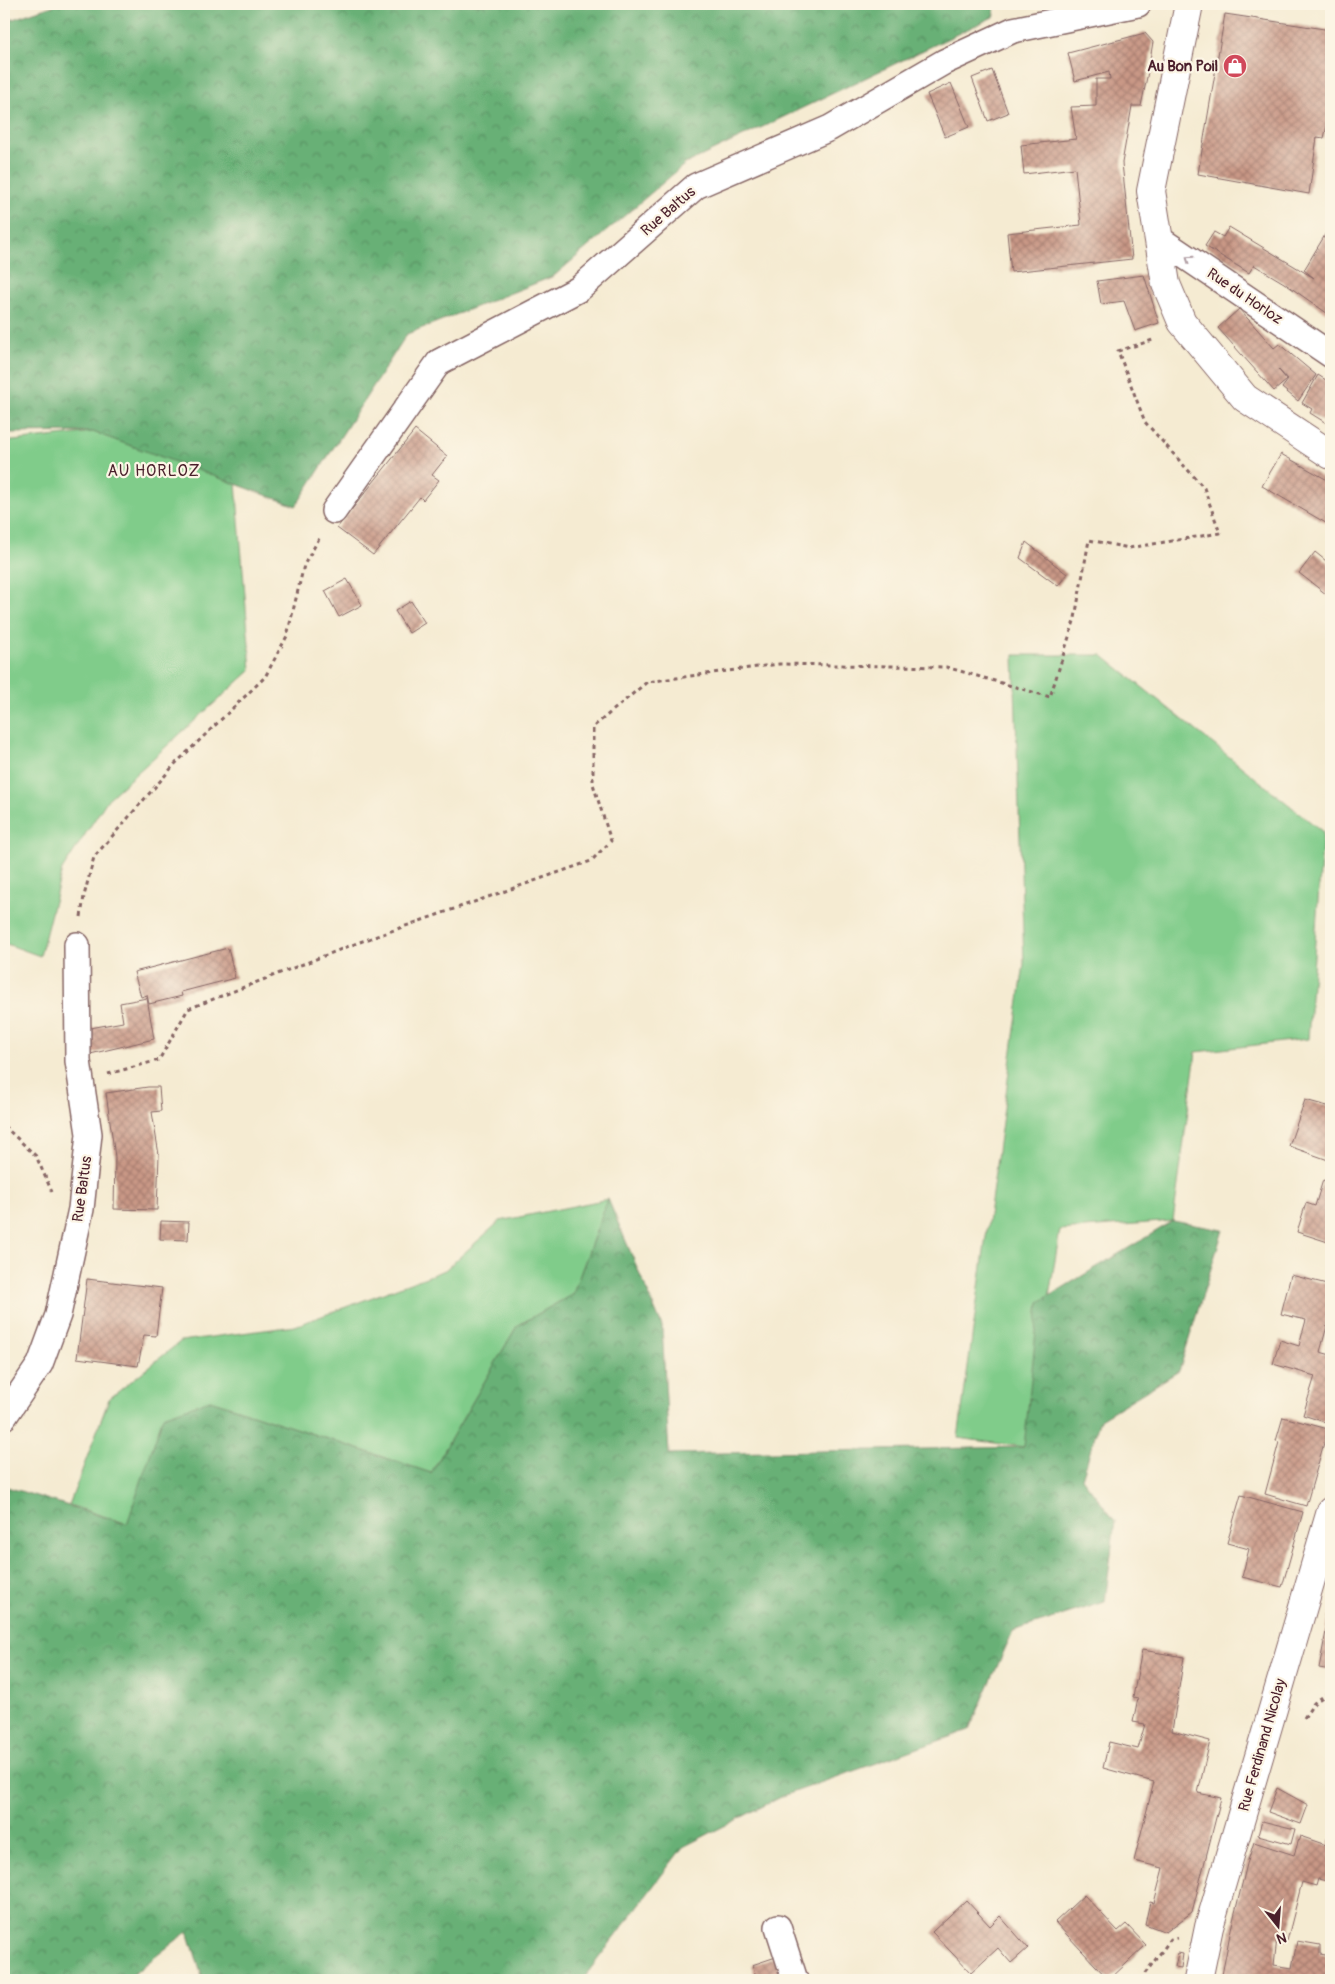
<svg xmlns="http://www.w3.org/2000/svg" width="1335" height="1984" font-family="Pangolin,sans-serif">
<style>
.green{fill:#80cc8a;stroke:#65765a}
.forest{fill:url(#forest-crowns);stroke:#596850}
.building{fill:url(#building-cross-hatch)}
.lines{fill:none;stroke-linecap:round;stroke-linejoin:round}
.street-casing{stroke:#866665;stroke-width:28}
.secondary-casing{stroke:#866665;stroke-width:30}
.path{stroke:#866665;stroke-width:3;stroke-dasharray:4 4;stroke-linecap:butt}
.street{stroke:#fff;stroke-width:25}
.secondary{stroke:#fff;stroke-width:28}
.oneway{stroke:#ae9aa0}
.labels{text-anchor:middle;stroke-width:4.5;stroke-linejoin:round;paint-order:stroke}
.poi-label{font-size:15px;font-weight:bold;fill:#4a1f2b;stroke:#fcf5e5;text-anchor:end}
.street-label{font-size:15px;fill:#4a1f2b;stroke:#fcf5e5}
.neighbourhood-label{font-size:16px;letter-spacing:1px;fill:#4a1f2b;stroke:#fcf5e5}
</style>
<defs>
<pattern id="forest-crowns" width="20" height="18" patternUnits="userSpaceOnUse" patternTransform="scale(1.25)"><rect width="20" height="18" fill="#68b076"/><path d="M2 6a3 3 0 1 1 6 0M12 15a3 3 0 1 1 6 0" fill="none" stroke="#588f61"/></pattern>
<pattern id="building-cross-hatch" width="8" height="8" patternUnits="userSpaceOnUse" patternTransform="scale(1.25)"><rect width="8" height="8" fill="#c99886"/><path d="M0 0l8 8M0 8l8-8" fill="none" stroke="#a57b6e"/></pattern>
</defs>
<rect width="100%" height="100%" fill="#fcf5e5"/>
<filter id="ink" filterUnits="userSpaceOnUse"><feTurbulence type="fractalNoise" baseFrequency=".02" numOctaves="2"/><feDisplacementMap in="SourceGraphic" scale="10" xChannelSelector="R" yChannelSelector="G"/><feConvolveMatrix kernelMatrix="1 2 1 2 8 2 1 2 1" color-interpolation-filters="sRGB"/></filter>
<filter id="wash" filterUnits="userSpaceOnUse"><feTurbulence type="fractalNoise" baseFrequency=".0096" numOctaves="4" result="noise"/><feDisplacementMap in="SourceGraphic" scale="20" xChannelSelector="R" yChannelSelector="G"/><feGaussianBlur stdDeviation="1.12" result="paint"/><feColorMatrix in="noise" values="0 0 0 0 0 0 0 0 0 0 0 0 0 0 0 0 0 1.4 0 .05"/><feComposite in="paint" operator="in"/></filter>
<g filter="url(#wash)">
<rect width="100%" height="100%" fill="#f5ebd2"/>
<!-- green -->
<g class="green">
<path d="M93,432L236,483L251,670L108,799L62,870L40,956L4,943V442Z"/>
<path d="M1014,655H1102L1323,832L1308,1039L1196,1052L1173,1221L1060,1230L1024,1447L958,1438L1024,964Z"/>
<path d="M608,1199L573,1294L517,1326L431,1473L210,1400L161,1423L128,1524L69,1505L109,1399L181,1341L295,1326L445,1270L500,1221Z"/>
</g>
<!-- forest -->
<g class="forest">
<path d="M58,4H993L995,16L685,164L554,276L407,334L296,506L93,432L4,433V22Z"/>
<path d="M608,1199L662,1326L669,1454L1024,1447L1039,1302L1173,1221L1223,1230L1179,1371L1100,1419L1082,1478L1115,1521L1105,1602L1013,1631L969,1730L783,1796L683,1847L582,1980H203L188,1931L126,1980H4V1486L127,1524L163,1416L210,1400L431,1473L517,1326L573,1294Z"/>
</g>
<g id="blocks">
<!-- building -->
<g class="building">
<path d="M1225,14L1331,30V108L1324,138L1317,137L1309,194L1198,174Z"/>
<path d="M1145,33L1153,42L1147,77L1141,106H1132L1122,163L1132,259L1011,272L1007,233L1081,225L1075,168L1024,174L1021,145L1076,139L1071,107L1096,106V79H1110L1109,72L1075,81L1068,53Z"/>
<path d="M992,70L1008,113L988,121L972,78Z"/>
<path d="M951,83L969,127L945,137L927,94Z"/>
<path d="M1331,225V316L1284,283L1254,265L1249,273L1205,246L1214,232L1223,237L1229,227L1314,278L1304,270Z"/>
<path d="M1144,275L1159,323L1135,331L1124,301L1101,304L1097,281Z"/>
<path d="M1239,309L1274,348L1279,344L1316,375L1298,401L1282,388L1288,380L1278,369L1287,380L1274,391L1218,328Z"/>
<path d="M1318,375L1329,382L1331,378V426L1310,413L1312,409L1302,403Z"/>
<path d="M415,430L447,456L432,475L439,480L423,500L420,497L373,555L337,528Z"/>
<path d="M1281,454L1331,482V526L1262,486Z"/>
<path d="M1026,542L1067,574L1058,586L1020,558Z"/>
<path d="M1315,552L1331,565V598L1299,573Z"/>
<path d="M347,579L362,605L339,617L325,591Z"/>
<path d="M411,601L425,623L409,633L395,611Z"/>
<path d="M228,948L235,978L181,992L182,996L149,1004L147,995L141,997L134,972Z"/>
<path d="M147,998L154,1039L86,1055L85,1029L123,1022L120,1003Z"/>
<path d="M148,1087H159L161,1111L152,1112L159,1155L157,1210L114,1209L115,1157L106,1093Z"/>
<path d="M1305,1100L1331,1107V1161L1289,1146Z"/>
<path d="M1323,1180L1331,1183V1243L1297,1232L1306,1203L1315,1206Z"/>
<path d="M161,1221L189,1222L188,1240L160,1239Z"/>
<path d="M1291,1275L1331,1285V1327L1327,1326L1320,1352L1331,1355V1413L1328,1423L1303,1415L1315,1376L1273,1364L1280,1340L1299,1346L1306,1320L1281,1314Z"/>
<path d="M87,1279L162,1288L156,1336L144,1335L138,1366L77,1358Z"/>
<path d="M1283,1417L1328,1429L1306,1506L1265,1494L1279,1442L1276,1441Z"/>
<path d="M1241,1495L1303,1512L1282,1587L1242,1577L1249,1549L1227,1543Z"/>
<path d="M1329,1616L1331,1617V1670L1319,1668Z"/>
<path d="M1142,1650L1184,1657L1172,1731L1210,1741L1198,1793L1221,1798L1192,1912L1166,1932L1145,1924L1150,1902L1154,1903L1163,1868L1134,1861L1154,1782L1103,1768L1109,1742L1138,1749L1145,1724L1133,1722L1138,1698L1133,1697Z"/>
<path d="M1277,1788L1308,1805L1301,1824L1268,1812Z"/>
<path d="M1262,1821L1295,1829L1291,1844L1258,1835Z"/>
<path d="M1300,1836L1329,1846V1839L1331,1840V1882L1318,1879L1316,1886L1302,1882L1287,1941L1277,1938L1274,1965L1292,1968L1297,1941L1320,1945V1954L1331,1956V1980H1221L1231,1929L1247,1864L1254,1842L1294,1855Z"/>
<path d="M1084,1895L1118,1931L1126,1924L1146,1945L1109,1980L1055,1922Z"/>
<path d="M966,1900L990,1926L1000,1916L1028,1948L1011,1963L998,1948L971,1973L932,1932Z"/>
<path d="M1178,1953L1183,1954L1181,1968L1175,1967Z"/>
<path d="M776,1957L783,1980H757L752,1965Z"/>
</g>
</g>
</g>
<g filter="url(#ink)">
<use href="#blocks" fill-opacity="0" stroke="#866665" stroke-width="1"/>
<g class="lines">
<!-- street casing -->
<g class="street-casing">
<g id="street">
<path d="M1158,238L1331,355"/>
<path d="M334,511L439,362L579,289L696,186L830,128L944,62L1013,30L1138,4"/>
<path d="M4,1417L40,1364L58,1315L81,1209L89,1134L78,1061L77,945"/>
<path d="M778,1927L795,1980"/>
</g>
</g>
<!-- secondary casing -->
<g class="secondary-casing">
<g id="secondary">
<path d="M1189,4L1151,191L1166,284L1182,322L1245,398L1331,455"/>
<path d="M1198,1980L1209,1927L1331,1511"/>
</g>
</g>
<!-- path -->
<g class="path">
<path d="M81,917L84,896L94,857L175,764L265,677L287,636L304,565L321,535"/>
<path d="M108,1074L159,1060L188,1009L357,943L591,861L611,841L593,784V727L647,682L779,664L946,667L1050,697L1075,618L1089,540L1129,548L1220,533L1204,488L1145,422L1118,351L1156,339"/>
<path d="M4,1126L36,1156L52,1192"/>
<path d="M1304,1718L1314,1703L1331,1691"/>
<path d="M1140,1980L1171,1939L1177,1938"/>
</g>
<!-- street -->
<use href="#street" class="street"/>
<!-- secondary -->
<use href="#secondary" class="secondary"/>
</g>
<!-- one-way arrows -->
<defs><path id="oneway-chevron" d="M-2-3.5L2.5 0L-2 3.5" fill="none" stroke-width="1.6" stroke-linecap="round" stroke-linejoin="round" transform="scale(1.25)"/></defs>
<use class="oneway" href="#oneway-chevron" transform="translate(1189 259) rotate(-146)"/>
</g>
<!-- icons -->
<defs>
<g id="shop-disc" transform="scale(1.25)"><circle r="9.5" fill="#d1495b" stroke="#fcf5e5"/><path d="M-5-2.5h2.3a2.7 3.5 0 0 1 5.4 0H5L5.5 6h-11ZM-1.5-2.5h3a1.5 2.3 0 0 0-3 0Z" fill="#fff"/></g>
</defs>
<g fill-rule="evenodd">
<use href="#shop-disc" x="1235" y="66"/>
</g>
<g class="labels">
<!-- poi labels -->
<g class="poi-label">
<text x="1218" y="71">Au Bon Poil</text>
</g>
<!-- street labels -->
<g class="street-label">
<text transform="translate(668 211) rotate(-41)" y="5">Rue Baltus</text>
<text transform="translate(1245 296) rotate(34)" y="5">Rue du Horloz</text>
<text transform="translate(82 1189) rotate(-82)" y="5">Rue Baltus</text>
<text transform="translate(1262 1745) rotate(-74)" y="5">Rue Ferdinand Nicolay</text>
</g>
<!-- neighbourhood labels -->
<g class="neighbourhood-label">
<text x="154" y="476">AU HORLOZ</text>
</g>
</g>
<!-- margin -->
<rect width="1335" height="1984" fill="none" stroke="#fcf5e5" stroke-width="20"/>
<!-- north arrow -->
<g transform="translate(1278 1926) rotate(163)" stroke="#fcf5e5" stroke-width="4" paint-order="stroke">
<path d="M0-4L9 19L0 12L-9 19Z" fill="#4a1f2b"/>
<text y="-8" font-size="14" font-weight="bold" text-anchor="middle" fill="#4a1f2b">N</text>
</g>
</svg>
